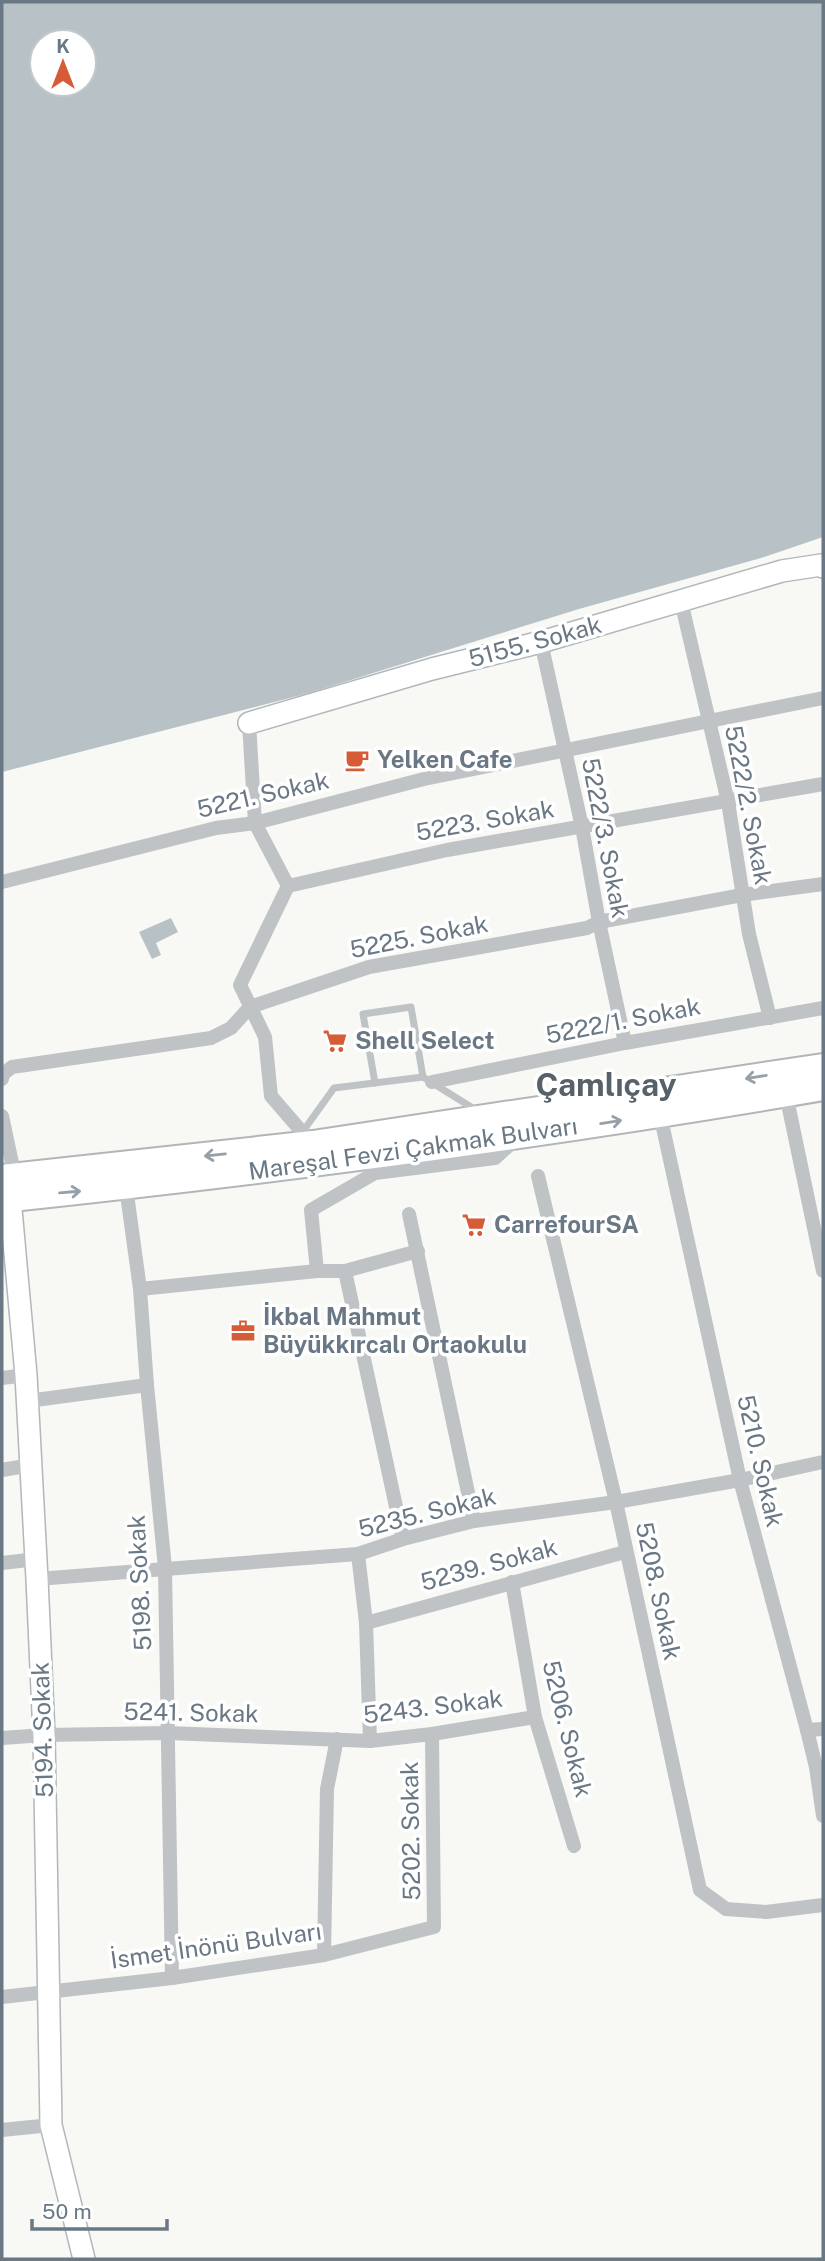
<svg xmlns="http://www.w3.org/2000/svg" width="825" height="2261" font-family="'Public Sans',sans-serif">
<style>
.water{fill:#b8c2c6;fill-rule:evenodd}
.lines{fill:none;stroke-linecap:round;stroke-linejoin:round}
.secondary-casing{stroke:#b1b7bb;stroke-width:24}
.highway-casing{stroke:#b2b6b9;stroke-width:30}
.lane{stroke:#bfc3c6;stroke-width:7}
.street{stroke:#bfc3c6;stroke-width:14}
.secondary{stroke:#fff;stroke-width:21}
.highway{stroke:#fff;stroke-width:26}
.oneway{stroke:#96a0a9}
.labels{text-anchor:middle;stroke-width:7;stroke-linejoin:round;paint-order:stroke}
.street-label{font-size:24px;fill:#697884;stroke:#fff}
.poi-label{font-size:24px;font-weight:bold;fill:#697884;stroke:#fff;text-anchor:start}
.district-label{font-size:32px;font-weight:bold;fill:#566169;stroke:#fff}
</style>
<rect width="100%" height="100%" fill="#f8f8f5"/>
<!-- water -->
<g class="water">
<path d="M2,2H823V537L761,558L579,609L309,693L2,772ZM42,42H84V84H42Z"/>
<path d="M171,918L178,932L156,943L161,955L152,959L139,932Z"/>
</g>
<g class="lines">
<!-- secondary casing -->
<g class="secondary-casing">
<g id="secondary">
<path d="M249,723L432,669L541,642L782,571L821,565L823,567"/>
<path d="M10,1198L26,1375L37,1579L44,1735L51,2125L84,2259"/>
</g>
</g>
<!-- highway casing -->
<g class="highway-casing">
<g id="highway">
<path d="M2,1178L313,1144L823,1067"/>
<path d="M2,1199C277,1170 551,1134 823,1087"/>
</g>
</g>
<!-- lane -->
<g class="lane">
<path d="M375,1083L363,1014L411,1007L423,1077"/>
<path d="M301,1134L334,1088L423,1077L479,1112"/>
</g>
<!-- street -->
<g class="street">
<path d="M681,601L728,802L749,934L770,1018"/>
<path d="M541,642L582,827L599,922L625,1043"/>
<path d="M249,723L255,823L288,886"/>
<path d="M2,882L216,828L255,823L424,779L823,698"/>
<path d="M288,886L447,850L823,784"/>
<path d="M288,886L240,985L265,1037L271,1096L302,1132"/>
<path d="M2,1079L3,1074L12,1067L211,1038L231,1028L250,1007L369,967L587,928L599,922L742,895L823,884"/>
<path d="M432,1082L625,1043L823,1008"/>
<path d="M786,1094L823,1271"/>
<path d="M660,1114L740,1480L807,1730L816,1767L823,1816"/>
<path d="M2,1116L15,1177"/>
<path d="M538,1176L616,1502L700,1890L726,1909L766,1912L823,1905"/>
<path d="M126,1187L140,1289L147,1385L165,1568L172,1978"/>
<path d="M409,1214L474,1521"/>
<path d="M317,1271L311,1210L375,1173L495,1158L516,1139"/>
<path d="M345,1271L403,1539"/>
<path d="M140,1289L317,1271H345L418,1251"/>
<path d="M2,1378L26,1375"/>
<path d="M28,1401L147,1385"/>
<path d="M2,1470L31,1465"/>
<path d="M358,1554L366,1623L370,1741"/>
<path d="M2,1563L37,1559"/>
<path d="M37,1579L358,1554L403,1539L474,1521L616,1502L740,1480L823,1462"/>
<path d="M512,1582L535,1717L574,1846"/>
<path d="M366,1623L625,1552"/>
<path d="M807,1730L823,1729"/>
<path d="M2,1738L44,1735L168,1733L370,1741L432,1734L535,1717"/>
<path d="M324,1955L327,1789L337,1739"/>
<path d="M2,1997L172,1978L324,1955L434,1927L432,1734"/>
<path d="M2,2130L51,2125"/>
</g>
<!-- secondary -->
<use href="#secondary" class="secondary"/>
<!-- highway -->
<use href="#highway" class="highway"/>
</g>
<!-- one-way arrows -->
<defs><path id="oneway-shaft" d="M-6 0H5M1.5-3L5.5 0L1.5 3" fill="none" stroke-width="1.6" stroke-linecap="round" stroke-linejoin="round" transform="scale(1.75)"/></defs>
<g class="oneway">
<use href="#oneway-shaft" transform="translate(756 1077) rotate(171)"/>
<use href="#oneway-shaft" transform="translate(611 1122) rotate(-9)"/>
<use href="#oneway-shaft" transform="translate(215 1155) rotate(174)"/>
<use href="#oneway-shaft" transform="translate(70 1192) rotate(-5)"/>
</g>
<!-- icons -->
<defs>
<g id="cafe-bare" transform="scale(1.89)"><path d="M-5.5-4.5H6V0H3Q3 3.5 0 3.5H-2.5Q-5.5 3.5-5.5 0ZM3-3.2v2h1.7v-2ZM-6 4.5H4V6H-6Z" fill="#d65b37" stroke="#fff" stroke-width="2.5" paint-order="stroke"/></g>
<g id="supermarket-bare" transform="scale(1.89)"><path d="M-6-5.5h2.5l.6 2H6L4.5 2H-2.5L-4.4-4H-6ZM-1.5 3.2a1.3 1.3 0 1 0 .1 0ZM3 3.2a1.3 1.3 0 1 0 .1 0Z" fill="#d65b37" stroke="#fff" stroke-width="2.5" paint-order="stroke"/></g>
<g id="office-bare" transform="scale(1.89)"><path d="M-6-3h4V-5.5h4V-3h4V5H-6ZM-1-4.5V-3h2v-1.5ZM-6 0V1H6V0Z" fill="#d65b37" stroke="#fff" stroke-width="2.5" paint-order="stroke"/></g>
</defs>
<g fill-rule="evenodd">
<use href="#cafe-bare" x="357" y="760"/>
<use href="#supermarket-bare" x="335" y="1041"/>
<use href="#supermarket-bare" x="474" y="1225"/>
<use href="#office-bare" x="243" y="1331"/>
</g>
<g class="labels">
<!-- street labels -->
<g class="street-label">
<text transform="translate(535 642) rotate(-15)" y="8">5155. Sokak</text>
<text transform="translate(263 795) rotate(-13)" y="8">5221. Sokak</text>
<text transform="translate(748 805) rotate(79)" y="8">5222/2. Sokak</text>
<text transform="translate(485 821) rotate(-10)" y="8">5223. Sokak</text>
<text transform="translate(605 838) rotate(79)" y="8">5222/3. Sokak</text>
<text transform="translate(419 937) rotate(-11)" y="8">5225. Sokak</text>
<text transform="translate(623 1021) rotate(-11)" y="8">5222/1. Sokak</text>
<text transform="translate(413 1149) rotate(-8)" y="8">Mareşal Fevzi Çakmak Bulvarı</text>
<text transform="translate(760 1461) rotate(77)" y="8">5210. Sokak</text>
<text transform="translate(427 1513) rotate(-14)" y="8">5235. Sokak</text>
<text transform="translate(489 1565) rotate(-15)" y="8">5239. Sokak</text>
<text transform="translate(140 1583) rotate(-93)" y="8">5198. Sokak</text>
<text transform="translate(658 1591) rotate(78)" y="8">5208. Sokak</text>
<text transform="translate(433 1707) rotate(-7)" y="8">5243. Sokak</text>
<text transform="translate(191 1713) rotate(1)" y="8">5241. Sokak</text>
<text transform="translate(567 1729) rotate(76)" y="8">5206. Sokak</text>
<text transform="translate(43 1730) rotate(-92)" y="8">5194. Sokak</text>
<text transform="translate(411 1831) rotate(-91)" y="8">5202. Sokak</text>
<text transform="translate(216 1946) rotate(-8)" y="8">İsmet İnönü Bulvarı</text>
</g>
<!-- poi labels -->
<g class="poi-label">
<text x="377" y="768">Yelken Cafe</text>
<text x="355" y="1049">Shell Select</text>
<text x="494" y="1233">CarrefourSA</text>
<text x="263" y="1325">İkbal Mahmut<tspan x="263" dy="28">Büyükkırcalı Ortaokulu</tspan></text>
</g>
<!-- district labels -->
<g class="district-label">
<text x="606" y="1096">Çamlıçay</text>
</g>
</g>
<!-- border -->
<rect width="825" height="2261" fill="none" stroke="#697884" stroke-width="7"/>
<!-- north arrow -->
<g transform="translate(63 63)"><circle r="33" fill="#ffffff" stroke="#c3c9ce" stroke-width="2"/>
<path d="M0-5L12 26L0 18L-12 26Z" fill="#d65b37"/>
<text y="-10" font-size="19" font-weight="bold" text-anchor="middle" fill="#697884">K</text>
</g>
<!-- scale -->
<path d="M32 2219v10h135v-10" fill="none" stroke="#697884" stroke-width="3.5"/>
<text x="42" y="2219" font-size="21" fill="#697884" stroke="#ffffff" stroke-width="5" paint-order="stroke">50 m</text>
</svg>
